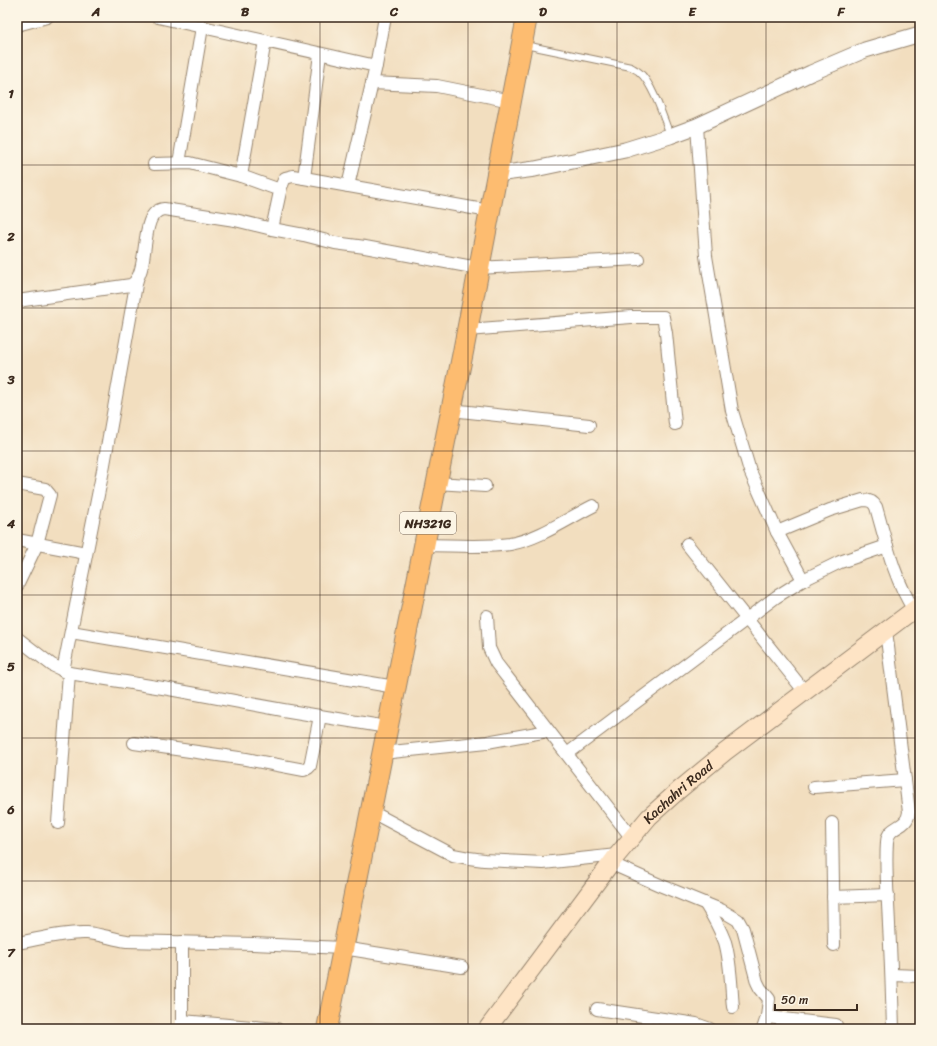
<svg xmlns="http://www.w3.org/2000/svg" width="937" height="1046" font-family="Sriracha,sans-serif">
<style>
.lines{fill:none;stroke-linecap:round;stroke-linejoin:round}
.service-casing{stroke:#96846e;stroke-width:8}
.minor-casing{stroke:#96846e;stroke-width:14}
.tertiary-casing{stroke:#96846e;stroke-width:17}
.secondary-casing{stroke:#96846e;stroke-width:19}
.trunk-casing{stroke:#96846e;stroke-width:22}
.service{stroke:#fff;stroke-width:6}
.minor{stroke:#fff;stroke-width:12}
.tertiary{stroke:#fff;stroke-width:15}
.secondary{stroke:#fee4c5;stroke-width:17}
.trunk{stroke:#fdbc6f;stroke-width:20}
.grid{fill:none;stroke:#3b2a1e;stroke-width:1;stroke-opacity:0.55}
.labels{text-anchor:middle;stroke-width:4;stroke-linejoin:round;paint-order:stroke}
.shield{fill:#fcf5e5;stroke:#75675a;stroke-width:1}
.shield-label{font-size:13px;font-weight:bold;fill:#3b2a1e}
.street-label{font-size:14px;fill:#3b2a1e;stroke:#fcf5e5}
.neatline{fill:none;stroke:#3b2a1e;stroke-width:1.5}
.grid-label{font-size:13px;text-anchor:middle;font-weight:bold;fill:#3b2a1e}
</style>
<rect width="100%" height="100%" fill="#fcf5e5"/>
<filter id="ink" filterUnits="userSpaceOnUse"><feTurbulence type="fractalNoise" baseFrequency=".025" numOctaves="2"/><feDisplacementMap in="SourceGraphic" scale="8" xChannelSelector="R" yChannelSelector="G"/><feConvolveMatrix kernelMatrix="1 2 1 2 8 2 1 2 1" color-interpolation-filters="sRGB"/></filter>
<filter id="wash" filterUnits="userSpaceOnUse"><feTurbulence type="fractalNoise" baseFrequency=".012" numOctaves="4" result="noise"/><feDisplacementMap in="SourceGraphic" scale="16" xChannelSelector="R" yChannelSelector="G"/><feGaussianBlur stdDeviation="0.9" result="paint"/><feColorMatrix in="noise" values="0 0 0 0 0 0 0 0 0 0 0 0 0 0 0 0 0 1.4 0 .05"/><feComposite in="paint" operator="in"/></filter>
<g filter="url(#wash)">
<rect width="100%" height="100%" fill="#f2debf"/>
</g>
<g filter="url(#ink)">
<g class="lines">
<!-- service casing -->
<g class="service-casing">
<path id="service" d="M525,45L631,67C634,69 637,70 639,72C652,82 664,119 670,135"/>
</g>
<!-- minor casing -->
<g class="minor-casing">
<g id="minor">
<path d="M158,17L376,66"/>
<path d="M17,25L47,17"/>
<path d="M372,83L437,86L511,101"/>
<path d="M697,126L706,256L732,411L750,471L777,532L803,580"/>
<path d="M179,163L202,27"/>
<path d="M154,164L190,163L241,176L280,190"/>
<path d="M241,176L265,41"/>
<path d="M304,178L320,54"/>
<path d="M348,186L376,66L385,17"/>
<path d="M272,229L281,187L285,178L293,176L489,211"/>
<path d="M17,301L131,285C152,273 137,211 164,209L235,220L272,229L304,235L335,243L365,247L478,268L638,259"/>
<path d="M467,330L631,317H663L666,333L675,424"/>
<path d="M451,410L589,425"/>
<path d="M436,483L485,486"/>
<path d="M17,484L45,489L50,495L37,544L17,586"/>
<path d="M777,532L830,510L863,500C869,500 873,501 876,507C886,542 894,579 914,610"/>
<path d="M17,540L86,553"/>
<path d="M687,544L805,692"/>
<path d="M424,545C452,545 482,548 510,544C539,539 567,519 593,506"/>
<path d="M487,616L489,648L496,663L631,837"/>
<path d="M886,631L909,812C907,830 888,824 887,842C885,870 888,897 889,925C891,960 892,994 893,1029"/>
<path d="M71,632L395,687"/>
<path d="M17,638L52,665L69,673L169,689L283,710L387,727"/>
<path d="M63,671L103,470L137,279"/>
<path d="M134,743L246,759L304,770L308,768L310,766L320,716"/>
<path d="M382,753L487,742L548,731"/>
<path d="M567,754L776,597L803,580L840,562L887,546"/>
<path d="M814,787L905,780"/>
<path d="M370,811L453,855L469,858L484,860L543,863L617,855"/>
<path d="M58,823L69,673"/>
<path d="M832,823L834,945"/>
<path d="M610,863L662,886L721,910L738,920L743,929L757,982L760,988L769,999L767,1017L763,1029"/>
<path d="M833,897L888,895"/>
<path d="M705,903C713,916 720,929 725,942C731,963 731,986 733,1007"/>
<path d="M182,942V1028"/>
<path d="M17,943C40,939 64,932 87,933C100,934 113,939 127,941L253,944L343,948L462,967"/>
<path d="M892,975L920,976"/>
<path d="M597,1009L696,1024L710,1029"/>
<path d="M767,1017L836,1025"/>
<path d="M182,1021L277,1029"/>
</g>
</g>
<!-- tertiary casing -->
<g class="tertiary-casing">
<path id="tertiary" d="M497,174L535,169L625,150L670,136L697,126L811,73L865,50L920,34"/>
</g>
<!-- secondary casing -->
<g class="secondary-casing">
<g id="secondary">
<path id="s1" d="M487,1029L614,859L649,817L679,790L725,752L920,605"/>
</g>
</g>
<!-- trunk casing -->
<g class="trunk-casing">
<path id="trunk" d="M327,1029L463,352L527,17"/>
</g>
<!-- service -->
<use href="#service" class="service"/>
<!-- minor -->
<use href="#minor" class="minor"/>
<!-- tertiary -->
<use href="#tertiary" class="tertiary"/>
<!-- secondary -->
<use href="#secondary" class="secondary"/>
<!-- trunk -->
<use href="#trunk" class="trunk"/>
</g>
</g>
<!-- grid -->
<path class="grid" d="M171,17V1029M320,17V1029M468,17V1029M617,17V1029M766,17V1029M17,165H920M17,308H920M17,451H920M17,595H920M17,738H920M17,881H920"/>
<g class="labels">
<!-- shield labels -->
<rect class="shield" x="400" y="512" width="56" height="22" rx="3"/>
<g class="shield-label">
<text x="428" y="528">NH321G</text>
</g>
<!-- street labels -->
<g class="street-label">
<text dy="5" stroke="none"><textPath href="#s1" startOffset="305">Kachahri Road</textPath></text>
</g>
</g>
<!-- margin -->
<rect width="937" height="1046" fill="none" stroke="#fcf5e5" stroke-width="44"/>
<!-- scale -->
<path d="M775 1004v6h82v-6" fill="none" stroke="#3b2a1e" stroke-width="2"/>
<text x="781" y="1004" font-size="12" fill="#3b2a1e" stroke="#fcf5e5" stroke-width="3" paint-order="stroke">50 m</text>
<rect x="22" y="22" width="893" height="1002" class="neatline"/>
<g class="grid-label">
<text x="96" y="16">A</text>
<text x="245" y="16">B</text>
<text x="394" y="16">C</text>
<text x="543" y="16">D</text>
<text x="692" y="16">E</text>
<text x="841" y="16">F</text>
<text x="11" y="98">1</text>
<text x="11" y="241">2</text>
<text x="11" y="384">3</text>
<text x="11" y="528">4</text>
<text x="11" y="671">5</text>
<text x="11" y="814">6</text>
<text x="11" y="957">7</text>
</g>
</svg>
